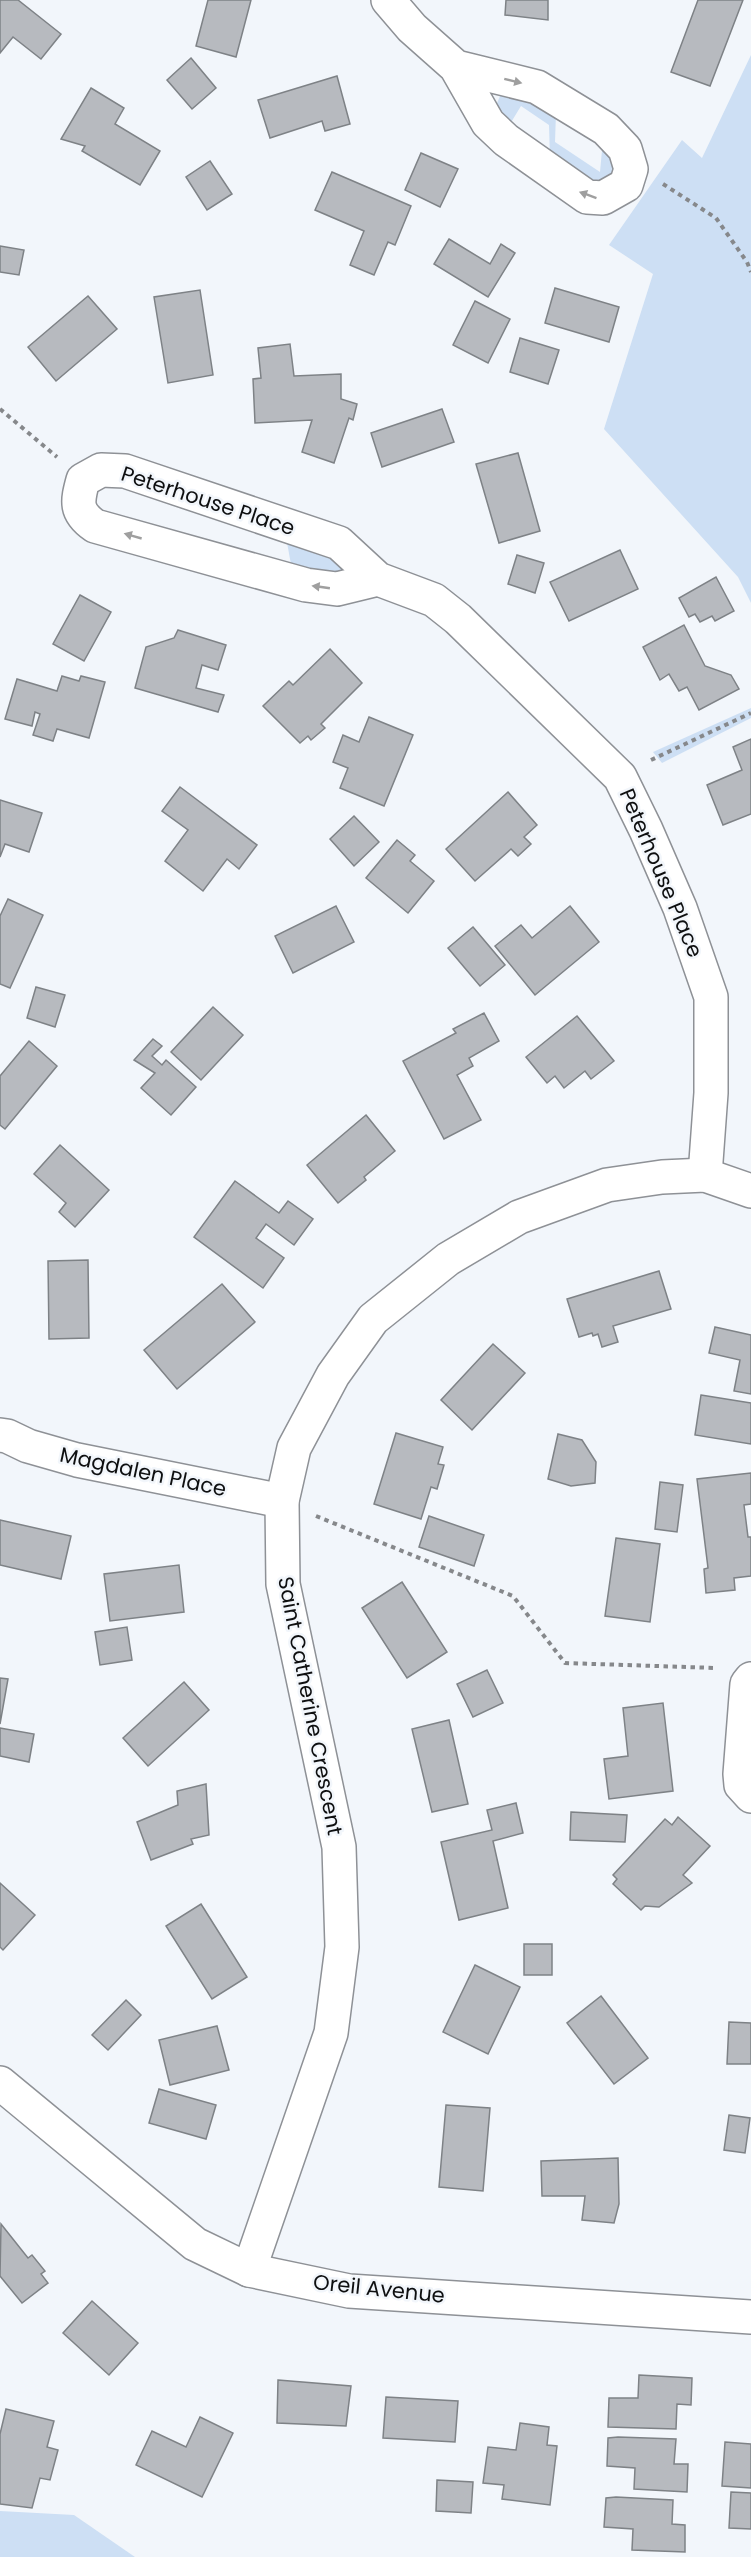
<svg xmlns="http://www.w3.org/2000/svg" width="751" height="2557" font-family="Poppins,sans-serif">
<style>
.green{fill:#cddff4}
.building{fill:#b7babf;stroke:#7e8286;stroke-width:1.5}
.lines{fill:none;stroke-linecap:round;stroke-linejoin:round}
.minor-casing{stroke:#8e9196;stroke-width:36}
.path{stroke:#86888b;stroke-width:4;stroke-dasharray:4.5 4.5;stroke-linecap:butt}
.minor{stroke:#fff;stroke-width:33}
.oneway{fill:#9f9f9f}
.labels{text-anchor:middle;stroke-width:5;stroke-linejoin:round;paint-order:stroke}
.street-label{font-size:21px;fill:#0e0f10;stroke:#f2f6fb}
</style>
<rect width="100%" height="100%" fill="#f2f6fb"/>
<!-- green -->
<g class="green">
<path d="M751,55V603L738,577L604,429L653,274L609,245L682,140L702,158Z"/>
<path d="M509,91L556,113L555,142L600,172L602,150L605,146L620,179L593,189L550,159L549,125L521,106L510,124L499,115L497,103L501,94Z"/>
<path d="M286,537L340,554L361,573L331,582L292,570Z"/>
<path d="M751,708V718L662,763L653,752Z"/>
<path d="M0,2511L74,2515L135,2557H0Z"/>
</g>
<!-- building -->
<g class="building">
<path d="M0,0H18L61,34L41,59L13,37L0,53Z"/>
<path d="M208,0H251L236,57L196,46Z"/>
<path d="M506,0H548V20L505,15Z"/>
<path d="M698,0H743L710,86L671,72Z"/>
<path d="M191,58L216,88L192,109L167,80Z"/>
<path d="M337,76L350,124L325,131L322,121L270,138L258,100Z"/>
<path d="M91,88L124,108L115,124L160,151L140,185L82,151L85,146L61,139Z"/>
<path d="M421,153L458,169L440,207L405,190Z"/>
<path d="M210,161L232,194L207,210L186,177Z"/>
<path d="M332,172L411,206L395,245L388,242L374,275L350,265L364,231L315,210Z"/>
<path d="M449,239L490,264L501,244L515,253L488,297L434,264Z"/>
<path d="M0,246L24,250L19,275L0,272Z"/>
<path d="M555,288L619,307L609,342L545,323Z"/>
<path d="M200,290L213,375L168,383L154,297Z"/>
<path d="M88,296L117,329L56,381L28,347Z"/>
<path d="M475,301L510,319L488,363L453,345Z"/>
<path d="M520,338L559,350L548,384L510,372Z"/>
<path d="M290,344L294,376L341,374V399L357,404L353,420L349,418L334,463L302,452L312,420L255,423L253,379L261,378L258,348Z"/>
<path d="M442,409L454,442L382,467L371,433Z"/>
<path d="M518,453L540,531L499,543L476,464Z"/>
<path d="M620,550L638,589L569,621L550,582Z"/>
<path d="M517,555L544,563L535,593L508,584Z"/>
<path d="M716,577L734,611L715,621L712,616L700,622L695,614L689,617L679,598Z"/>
<path d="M80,595L111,612L84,661L53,644Z"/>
<path d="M684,625L705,666L731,675L739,689L699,710L687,687L679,691L669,674L660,680L643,647Z"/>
<path d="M178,630L226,645L218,670L202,665L196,688L224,695L218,712L135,688L146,647L174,638Z"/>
<path d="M330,649L362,683L321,724L325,728L311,740L308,736L300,743L263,706L289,681L293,685Z"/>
<path d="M62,676L79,681L81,676L105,682L89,738L57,729L53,741L33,735L40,714L35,712L32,726L5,719L17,679L57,691Z"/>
<path d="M369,717L413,735L384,806L340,788L348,768L333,762L343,735L359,742Z"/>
<path d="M751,739V814L723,825L707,785L742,770L733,747Z"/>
<path d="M180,787L257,845L239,869L227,859L203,891L165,861L188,830L162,811Z"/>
<path d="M508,792L537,825L524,837L531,844L518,856L511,849L475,881L446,849Z"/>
<path d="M0,800L42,813L29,852L5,844L0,857Z"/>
<path d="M354,816L379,842L354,866L330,839Z"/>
<path d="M397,840L415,855L410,861L434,881L408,913L366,878Z"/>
<path d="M8,899L43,915L10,988L0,984V916Z"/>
<path d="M336,906L354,942L293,973L275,936Z"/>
<path d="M570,906L599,942L535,995L495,946L521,925L532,938Z"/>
<path d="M473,927L505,965L480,986L448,948Z"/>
<path d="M36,987L65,995L55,1027L27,1018Z"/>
<path d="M213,1007L243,1035L201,1080L171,1052Z"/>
<path d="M484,1013L499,1041L469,1058L473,1066L457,1075L481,1120L444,1139L403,1061L456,1033L453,1029Z"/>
<path d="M577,1016L614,1061L591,1079L585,1071L564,1088L555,1076L547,1083L526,1057Z"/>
<path d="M153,1039L162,1046L152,1056L162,1065L166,1060L196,1087L171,1115L141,1088L155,1073L134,1060Z"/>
<path d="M29,1041L57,1066L5,1129L0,1125V1076Z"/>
<path d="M366,1115L395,1151L364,1177L366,1180L338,1203L307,1165Z"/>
<path d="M60,1145L109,1190L75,1227L59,1212L66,1203L34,1174Z"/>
<path d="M235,1181L279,1213L288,1201L313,1219L294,1245L266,1224L256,1238L284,1258L263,1288L194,1237Z"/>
<path d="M88,1260L89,1338L49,1339L48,1261Z"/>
<path d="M659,1271L671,1309L613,1326L618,1342L602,1347L598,1334L593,1336L592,1333L579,1337L567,1299Z"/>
<path d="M222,1284L255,1322L177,1389L144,1350Z"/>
<path d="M715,1327L751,1335V1394L734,1391L740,1360L709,1353Z"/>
<path d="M493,1344L525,1373L472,1430L441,1400Z"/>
<path d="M701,1395L751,1403V1444L695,1435Z"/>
<path d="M396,1433L443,1447L438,1464L444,1465L437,1489L431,1487L421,1519L374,1504Z"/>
<path d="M558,1434L582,1440L596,1462L595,1483L571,1486L548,1479Z"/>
<path d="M751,1473V1504L744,1505L748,1537H751V1576L734,1578L735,1590L706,1593L704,1569L708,1568L697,1479Z"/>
<path d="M660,1482L683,1485L677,1532L655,1529Z"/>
<path d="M429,1516L484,1535L474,1566L419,1547Z"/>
<path d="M0,1520L71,1536L61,1579L0,1565Z"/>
<path d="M616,1538L660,1544L650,1622L605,1616Z"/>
<path d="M179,1565L184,1612L110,1621L104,1574Z"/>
<path d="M402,1582L447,1652L407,1678L362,1608Z"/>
<path d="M127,1627L132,1660L100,1665L95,1632Z"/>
<path d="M487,1670L503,1703L473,1717L457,1684Z"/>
<path d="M0,1678L8,1679L0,1724Z"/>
<path d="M184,1682L209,1710L148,1766L123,1738Z"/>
<path d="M663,1703L673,1791L609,1799L604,1759L628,1756L623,1708Z"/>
<path d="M449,1720L468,1804L432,1812L412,1729Z"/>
<path d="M0,1728L34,1734L29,1762L0,1756Z"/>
<path d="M206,1784L209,1835L191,1839L193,1844L151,1860L137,1822L178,1805L177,1791Z"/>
<path d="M516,1803L523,1833L493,1841L508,1908L459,1920L441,1842L492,1830L487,1810Z"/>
<path d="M571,1812L627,1815L625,1842L570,1840Z"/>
<path d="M678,1817L710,1846L683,1875L692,1883L659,1907L645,1906L641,1910L613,1884L617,1879L613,1875L665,1819L672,1825Z"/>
<path d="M0,1883L35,1915L3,1950L0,1947Z"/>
<path d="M201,1904L247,1977L212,1999L166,1926Z"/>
<rect x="524" y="1944" width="28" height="31"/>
<path d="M475,1965L520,1987L488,2054L443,2032Z"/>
<path d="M601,1996L648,2058L614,2084L567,2023Z"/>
<path d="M126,2000L141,2015L108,2050L92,2035Z"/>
<path d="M729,2022L751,2023V2064H727Z"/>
<path d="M217,2026L229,2070L170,2085L159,2040Z"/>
<path d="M159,2089L216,2105L206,2139L149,2123Z"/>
<path d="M446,2105L490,2108L483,2191L439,2187Z"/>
<path d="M729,2115L750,2118L745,2153L724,2150Z"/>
<path d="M618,2158L619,2204L614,2223L582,2220L585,2196H542L541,2161Z"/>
<path d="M1,2224L28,2258L32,2255L45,2271L41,2274L48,2283L22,2303L0,2276Z"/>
<path d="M92,2301L138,2343L109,2375L63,2333Z"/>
<path d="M639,2375L692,2378L691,2405L677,2404L676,2429L608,2427L609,2398H638Z"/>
<path d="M278,2380L351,2386L346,2426L277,2423Z"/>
<path d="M386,2397L458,2401L455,2442L383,2438Z"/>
<path d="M6,2409L54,2421L47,2447L58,2450L50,2480L40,2478L32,2508L0,2504V2434Z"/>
<path d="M200,2417L233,2433L202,2497L136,2465L152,2431L186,2447Z"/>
<path d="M520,2423L549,2427L547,2445L557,2446L550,2505L502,2499L504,2485L483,2483L488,2447L516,2450Z"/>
<path d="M618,2437L676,2439L674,2464H688L687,2492L634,2489L635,2468L607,2466L608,2438Z"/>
<path d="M725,2442L751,2444V2488L722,2486Z"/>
<path d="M437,2480L473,2482L471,2513L436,2511Z"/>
<path d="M731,2492L751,2493V2529L729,2528Z"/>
<path d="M616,2497L673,2500L672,2524L685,2525V2552L632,2550L633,2529L604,2527L606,2498Z"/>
</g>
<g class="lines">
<!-- minor casing -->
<g class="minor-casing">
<g id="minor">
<path d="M388,0L412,28L456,67L488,123L506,140L587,197L603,198L626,185L631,169L625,149L606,129L537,87L456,67"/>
<path d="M378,579L337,589L306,585L95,526C75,512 77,502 83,480L101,470L125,471L339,543L378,579L434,600L458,619L620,777L646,830L680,908L711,997V1093L705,1175"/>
<path d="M0,1435L7,1436L28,1446L77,1460L282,1501"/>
<path d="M751,1679L747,1684L740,1774L741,1785L751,1796"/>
<path d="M0,2083L195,2244L249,2270L349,2291L751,2317"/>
<path d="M249,2270L331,2033L342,1947L339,1847L283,1584L282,1501L294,1448L333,1375L373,1319L448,1259L519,1217L607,1185L662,1177L705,1175L751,1191"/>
</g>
</g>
<!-- path -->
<g class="path">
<path d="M663,184L716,218L747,262L751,272"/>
<path d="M0,409L57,457"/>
<path d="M651,760L751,713"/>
<path d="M316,1516L513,1596L565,1663L716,1668"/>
</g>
<!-- minor -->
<use href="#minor" class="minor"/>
</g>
<!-- one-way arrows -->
<defs><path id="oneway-solid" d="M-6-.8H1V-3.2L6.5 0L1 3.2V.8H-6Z" transform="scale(1.5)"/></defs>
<g class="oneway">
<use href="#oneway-solid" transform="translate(513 81) rotate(14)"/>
<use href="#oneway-solid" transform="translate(588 195) rotate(-160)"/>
<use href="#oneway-solid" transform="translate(133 536) rotate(-164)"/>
<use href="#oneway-solid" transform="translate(321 587) rotate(-172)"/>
</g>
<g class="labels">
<!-- street labels -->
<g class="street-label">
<text transform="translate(208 501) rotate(18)" y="7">Peterhouse Place</text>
<text transform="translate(661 873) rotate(67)" y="7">Peterhouse Place</text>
<text transform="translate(143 1472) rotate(12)" y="7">Magdalen Place</text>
<text transform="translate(310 1706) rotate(79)" y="7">Saint Catherine Crescent</text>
<text transform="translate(379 2289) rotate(6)" y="7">Oreil Avenue</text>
</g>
</g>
</svg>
